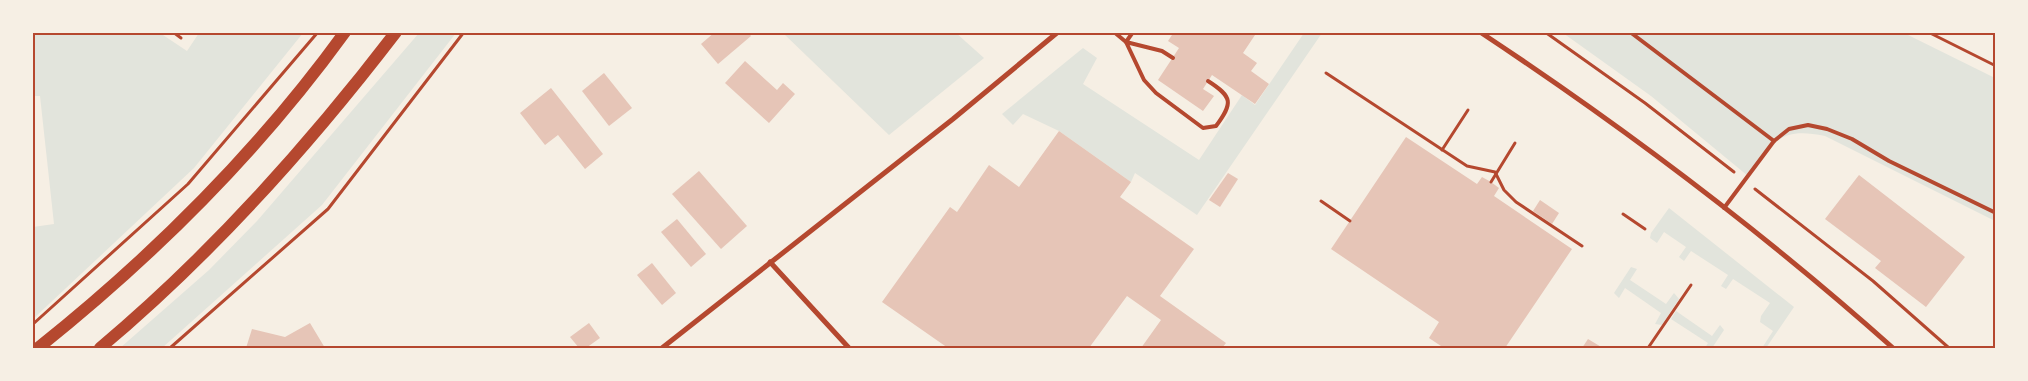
<svg xmlns="http://www.w3.org/2000/svg" width="2028" height="381" font-family="Signika,sans-serif">
<style>
.green{fill:#e2e4dc}
.building{fill:#e6c5b7}
.lines{fill:none;stroke-linecap:round;stroke-linejoin:round}
.path{stroke:#b5482f;stroke-width:3}
.service{stroke:#b5482f;stroke-width:4}
.minor{stroke:#b5482f;stroke-width:5}
.primary{stroke:#b5482f;stroke-width:12}
.neatline{fill:none;stroke:#b5482f;stroke-width:2}
</style>
<rect width="100%" height="100%" fill="#f6efe4"/>
<!-- green -->
<g class="green">
<path d="M33,32L160,33L187,51L199,33H303L194,168L33,319V227L54,224L40,96H33Z"/>
<path d="M419,33H456L322,205L162,348H120L209,270L257,221Z"/>
<path d="M783,33H956L984,58L889,135Z"/>
<path d="M1304,33H1322L1197,215L1135,173L1131,182L1059,131L1023,114L1013,125L1002,114L1083,48L1097,58L1083,84L1199,160L1242,95L1255,105Z"/>
<path d="M1563,33H1904L1995,78V221L1825,136C1779,126 1773,143 1748,176L1651,96Z"/>
<path d="M1669,208L1794,307L1766,348H1762L1773,331L1760,322L1761,316L1770,303L1733,279L1726,289L1721,286L1728,275L1691,251L1684,261L1679,257L1686,247L1664,232L1657,243L1650,238L1651,233Z"/>
<path d="M1631,267L1637,269L1630,280L1666,304L1674,293L1679,299L1662,325L1655,324L1661,313L1625,288L1619,298L1614,293Z"/>
<path d="M1676,311L1712,336L1720,325L1724,330L1712,348H1705L1708,343L1671,319Z"/>
</g>
<!-- building -->
<g class="building">
<path d="M715,32H748L751,36L718,64L701,44Z"/>
<path d="M1174,32H1257L1243,53L1257,63L1251,71L1269,84L1255,104L1212,75L1203,89L1214,96L1203,111L1158,80L1179,48L1168,41Z"/>
<path d="M745,61L777,90L783,83L795,94L769,123L725,83Z"/>
<path d="M604,73L632,108L609,126L582,91Z"/>
<path d="M551,88L603,154L585,169L558,135L545,145L520,113Z"/>
<path d="M1059,131L1131,182L1120,197L1194,249L1160,296L1226,343L1222,348H1141L1161,320L1127,296L1089,348H948L882,302L950,207L957,212L989,165L1019,187Z"/>
<path d="M1406,137L1477,184L1482,177L1491,182L1499,188L1494,196L1572,249L1505,348H1479L1476,347L1474,348H1444L1429,338L1439,322L1331,249Z"/>
<path d="M699,171L747,226L721,249L672,194Z"/>
<path d="M1228,173L1238,179L1220,207L1209,200Z"/>
<path d="M1859,175L1965,257L1926,307L1875,268L1881,261L1825,219Z"/>
<path d="M1540,200L1559,213L1552,224L1533,211Z"/>
<path d="M677,219L706,254L691,267L661,232Z"/>
<path d="M652,263L676,293L662,305L637,275Z"/>
<path d="M310,323L325,348H246L252,329L285,337Z"/>
<path d="M589,323L600,338L586,348H579L570,337Z"/>
<path d="M1588,339L1603,348H1582Z"/>
</g>
<g class="lines">
<!-- path -->
<g class="path">
<path d="M173,32L181,38"/>
<path d="M1545,32L1645,103L1734,172"/>
<path d="M1928,32L1996,66"/>
<path d="M1326,73L1467,166L1495,172L1504,190L1516,202L1582,246"/>
<path d="M1442,150L1468,110"/>
<path d="M1491,182L1515,143"/>
<path d="M1755,189L1873,281L1949,348"/>
<path d="M1321,201L1350,221"/>
<path d="M1623,214L1645,229"/>
<path d="M32,325L188,184L318,32"/>
<path d="M170,348L328,209L464,32"/>
<path d="M1648,348L1691,285"/>
</g>
<!-- service -->
<g class="service">
<path d="M1114,32L1126,42L1133,32"/>
<path d="M1630,32L1774,141"/>
<path d="M1173,58L1162,51L1126,42L1144,80L1156,93L1203,128L1216,126C1233,103 1233,97 1208,81"/>
<path d="M1724,208L1774,141L1789,129L1808,125L1827,129L1852,139L1889,161L1996,213"/>
</g>
<!-- minor -->
<g class="minor">
<path d="M1480,32C1625,128 1764,233 1893,348"/>
<path d="M770,262L849,348"/>
<path d="M662,348L953,119L1058,32"/>
</g>
<!-- primary -->
<g class="primary">
<path d="M38,348C152,257 258,152 345,32"/>
<path d="M100,348C211,255 307,148 396,32"/>
</g>
</g>
<!-- border -->
<rect width="2028" height="381" fill="none" stroke="#f6efe4" stroke-width="68"/>
<rect x="34" y="34" width="1960" height="313" class="neatline"/>
</svg>
